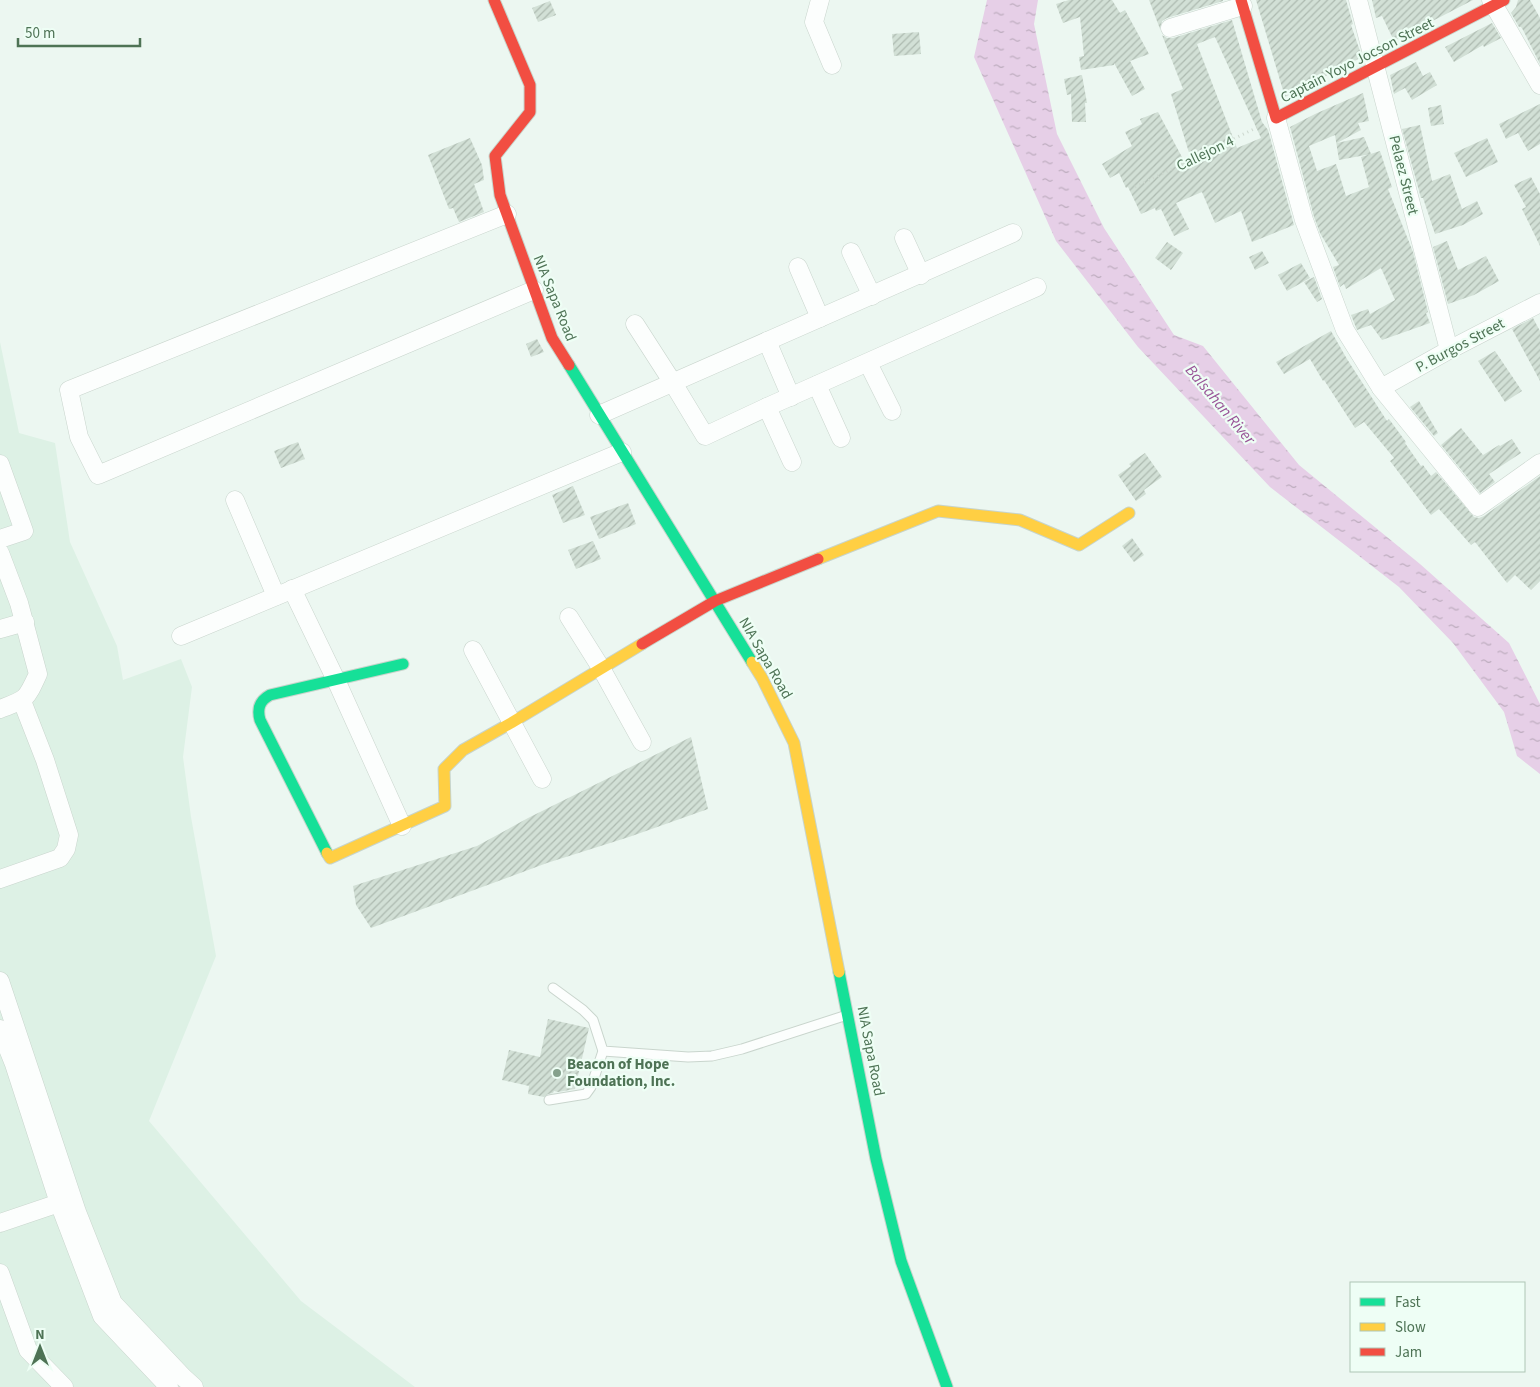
<svg xmlns="http://www.w3.org/2000/svg" width="1540" height="1387" font-family="'Source Sans 3',sans-serif">
<style>
.residential{fill:#ddf1e5}
.water{fill:url(#water-ripples)}
.building{fill:url(#building-hatch);fill-rule:evenodd}
.lines{fill:none;stroke-linecap:round;stroke-linejoin:round}
.lane-casing{stroke:#c9d5cd;stroke-width:11}
.street-casing{stroke:#c9d5cd;stroke-width:19}
.fast-casing{stroke:#c7d4cb;stroke-width:13}
.slow-casing{stroke:#c7d4cb;stroke-width:13}
.jam-casing{stroke:#c7d4cb;stroke-width:13}
.path{stroke:#ccd7ce;stroke-width:3;stroke-dasharray:1 4;stroke-linecap:butt}
.lane{stroke:#fcfefd;stroke-width:9}
.street{stroke:#fcfefd;stroke-width:18}
.fast{stroke:#16e098;stroke-width:11}
.slow{stroke:#ffcf43;stroke-width:11}
.jam{stroke:#f24e42;stroke-width:11}
.poi-dot{fill:#85a18c;stroke:#eefef5;stroke-width:2}
.labels{text-anchor:middle;stroke-width:4.5;stroke-linejoin:round;paint-order:stroke}
.street-label{font-size:15px;fill:#4e7355;stroke:#eefef5}
.poi-label{font-size:15px;font-weight:bold;fill:#4e7355;stroke:#eefef5;text-anchor:start}
.water-label{font-size:16px;font-style:italic;fill:#985397;stroke:#eefef5}
</style>
<defs>
<pattern id="water-ripples" width="26" height="14" patternUnits="userSpaceOnUse" patternTransform="scale(1.25)"><rect width="26" height="14" fill="#e6cfe7"/><path d="M2 4q2-2 4 0t4 0M15 11q2-2 4 0t4 0" fill="none" stroke="#bdacbe"/></pattern>
<pattern id="building-hatch" width="6" height="6" patternUnits="userSpaceOnUse" patternTransform="scale(1.25)"><rect width="6" height="6" fill="#d2e0d6"/><path d="M-1 1l2-2M0 6l6-6M5 7l2-2" fill="none" stroke="#adbab0"/></pattern>
</defs>
<rect width="100%" height="100%" fill="#ecf7f1"/>
<!-- residential -->
<path class="residential" d="M0,342L19,433L55,443L70,542L117,646L123,680L181,659L192,687L183,757L191,817L216,956L149,1121L301,1301L415,1387H0Z"/>
<!-- water -->
<path class="water" d="M987,0H1038L1034,24L1057,134L1104,228L1174,335L1203,346L1299,465L1420,564L1509,643L1540,704V774L1517,756L1504,712L1453,643L1399,587L1270,487L1138,347L1056,241L974,57Z"/>
<!-- building -->
<g class="building">
<path d="M1069,0H1112L1120,13L1125,10L1149,54L1130,61L1145,89L1132,96L1114,63V65L1081,70L1079,57L1084,56L1080,17L1063,23L1056,4Z"/>
<path d="M1149,0H1223V1L1167,18L1162,21L1160,29Z"/>
<path d="M1256,0H1346L1353,24L1351,25L1362,57L1285,97Z"/>
<path d="M1372,0H1473L1394,41L1382,16L1376,18Z"/>
<path d="M1518,0H1530L1540,18V64L1523,30L1521,27H1519L1511,13L1516,7Z"/>
<path d="M550,1L556,15L538,22L532,8Z"/>
<path d="M1232,20L1262,122L1268,130L1294,225L1252,242L1241,211L1215,223L1202,192L1176,203L1189,229L1174,236L1161,209L1156,211L1155,208L1141,214L1128,187L1126,188L1119,173L1110,178L1102,164L1132,146L1125,132L1142,124L1140,119L1158,112L1183,159L1190,156L1171,94L1183,89L1162,35L1167,38H1173ZM1215,37L1261,138L1237,148L1197,44Z"/>
<path d="M1492,23L1501,38L1484,47L1483,45L1454,62L1445,47Z"/>
<path d="M919,32L921,54L894,56L892,34Z"/>
<path d="M1416,62L1423,76L1430,72L1437,85L1412,100L1405,88L1394,94L1390,75Z"/>
<path d="M1082,75L1087,103H1085L1086,122H1072L1071,94L1067,95L1064,79Z"/>
<path d="M1363,93L1369,121L1358,123L1361,130L1337,143L1364,137L1371,154L1339,160L1335,135L1309,146L1317,171L1336,164L1346,196L1369,187L1361,157L1380,151L1392,187L1388,189L1413,252L1428,312L1426,313L1430,323L1382,340L1371,325L1357,330L1351,315L1368,309L1370,314L1395,300L1381,268L1346,289L1344,284L1340,287L1333,267L1339,265L1320,233L1314,217L1290,127L1315,114Z"/>
<path d="M1540,104V144L1528,151L1518,133L1506,139L1499,124Z"/>
<path d="M1441,105L1444,124L1431,126L1428,108Z"/>
<path d="M1420,125L1432,181L1450,174L1462,209L1477,201L1483,214L1463,225L1435,234L1423,198H1421L1402,129Z"/>
<path d="M470,138L482,165L484,180L474,184L484,212L459,222L453,208L449,209L428,155Z"/>
<path d="M1487,138L1498,162L1466,177L1454,153Z"/>
<path d="M1531,177L1540,194V246L1522,209L1526,207L1514,185Z"/>
<path d="M1447,241L1458,270L1486,256L1499,281L1474,295L1448,304L1433,247Z"/>
<path d="M1167,242L1183,253L1171,270L1155,258Z"/>
<path d="M1262,251L1269,263L1255,270L1249,257Z"/>
<path d="M1301,263L1310,278L1287,291L1278,275Z"/>
<path d="M1314,277L1322,299L1317,302L1304,282Z"/>
<path d="M1533,318L1540,331V381L1512,329Z"/>
<path d="M1331,331L1347,359L1387,421L1389,419L1406,442L1405,443L1421,466L1423,465L1431,476L1436,472L1474,517L1479,518L1484,516L1540,476V581L1531,590L1515,575L1507,583L1475,542L1471,545L1439,509L1431,515L1390,461L1394,458L1364,422L1355,428L1324,380L1323,381L1310,359L1284,374L1276,362Z"/>
<path d="M537,339L544,352L531,357L526,344Z"/>
<path d="M1495,351L1522,391L1505,402L1478,361Z"/>
<path d="M1419,401L1438,433L1434,436L1410,407Z"/>
<path d="M1461,428L1483,455L1499,445L1500,446L1512,439L1521,453L1489,474L1495,482L1480,493L1441,445Z"/>
<path d="M298,442L305,459L281,468L274,451Z"/>
<path d="M1145,453L1162,477L1144,490L1146,494L1136,501L1118,475L1131,466L1129,464Z"/>
<path d="M573,486L585,515L563,523L552,495Z"/>
<path d="M628,503L636,524L599,539L590,517Z"/>
<path d="M1132,538L1144,555L1134,562L1122,546Z"/>
<path d="M593,541L601,559L576,569L568,550Z"/>
<path d="M691,737L708,809L629,837L547,863L371,928L356,905L353,886L477,846L528,818Z"/>
<path d="M548,1019L589,1028L575,1089L558,1092L554,1091L553,1093L548,1094L544,1097L528,1094L529,1086L502,1080L509,1050L540,1057Z"/>
</g>
<g class="lines">
<!-- lane casing -->
<g class="lane-casing">
<g id="lane">
<path d="M553,988L583,1010L593,1020L603,1051L688,1057L712,1056L742,1049L847,1015"/>
<path d="M549,1100L586,1094L591,1087L603,1051"/>
</g>
</g>
<!-- street casing -->
<g class="street-casing">
<g id="street">
<path d="M820,0L814,22L832,65"/>
<path d="M1358,0L1449,350"/>
<path d="M1491,0L1540,85"/>
<path d="M1170,28L1243,6"/>
<path d="M1276,118L1304,220L1345,330L1381,388L1478,507L1540,463"/>
<path d="M507,214L69,390L79,437L98,475L534,290"/>
<path d="M904,238L921,275"/>
<path d="M851,252L872,296"/>
<path d="M798,267L820,318"/>
<path d="M635,324L673,383L705,436L767,407L1037,287"/>
<path d="M767,341L791,397"/>
<path d="M868,363L892,411"/>
<path d="M817,385L841,438"/>
<path d="M1381,388L1449,350L1540,303"/>
<path d="M767,407L792,462"/>
<path d="M599,415L1013,233"/>
<path d="M0,464L24,531L0,539"/>
<path d="M235,500L276,596"/>
<path d="M0,553L19,603L38,674C26,700 27,699 0,709"/>
<path d="M292,589L336,680L402,826"/>
<path d="M569,617L601,668L642,742"/>
<path d="M0,629L25,622"/>
<path d="M181,636L622,452"/>
<path d="M473,650L542,779"/>
<path d="M0,879L60,858L66,849L69,835L45,760L22,701"/>
<path d="M0,981L77,1212L113,1303L183,1377L194,1387"/>
<path d="M0,1029L14,1064L59,1203L102,1316L169,1387"/>
<path d="M0,1223L59,1203"/>
<path d="M0,1273L28,1350L64,1387"/>
</g>
</g>
<!-- fast casing -->
<g class="fast-casing">
<g id="fast">
<path d="M569,365L752,662"/>
<path d="M327,853L260,720C257,709 259,701 270,695L403,664"/>
<path d="M839,972L876,1159L901,1261L947,1387"/>
</g>
</g>
<!-- slow casing -->
<g class="slow-casing">
<g id="slow">
<path d="M818,559L938,511L1020,520L1079,545L1129,513"/>
<path d="M752,662L762,678L794,743L839,972"/>
<path d="M327,853L330,858L445,806L444,769L463,750L511,723L642,644"/>
</g>
</g>
<!-- jam casing -->
<g class="jam-casing">
<g id="jam">
<path d="M494,0L530,85V112L495,156L500,195L552,338L569,365"/>
<path d="M1241,0L1276,118L1504,0"/>
<path d="M642,644L715,601L818,559"/>
</g>
</g>
<!-- path -->
<path class="path" d="M1135,187L1260,126"/>
<!-- lane -->
<use href="#lane" class="lane"/>
<!-- street -->
<use href="#street" class="street"/>
<!-- fast -->
<use href="#fast" class="fast"/>
<!-- slow -->
<use href="#slow" class="slow"/>
<!-- jam -->
<use href="#jam" class="jam"/>
</g>
<!-- markers -->
<circle class="poi-dot" cx="557" cy="1073" r="5"/>
<g class="labels">
<!-- street labels -->
<g class="street-label">
<text transform="translate(1357 60) rotate(-27)" y="5">Captain Yoyo Jocson Street</text>
<text transform="translate(1205 153) rotate(-26)" y="5">Callejon 4</text>
<text transform="translate(1404 175) rotate(76)" y="5">Pelaez Street</text>
<text transform="translate(555 298) rotate(68)" y="5">NIA Sapa Road</text>
<text transform="translate(1460 345) rotate(-28)" y="5">P. Burgos Street</text>
<text transform="translate(766 658) rotate(60)" y="5">NIA Sapa Road</text>
<text transform="translate(871 1051) rotate(79)" y="5">NIA Sapa Road</text>
</g>
<!-- poi labels -->
<g class="poi-label">
<text x="567" y="1069">Beacon of Hope<tspan x="567" dy="17">Foundation, Inc.</tspan></text>
</g>
<!-- water labels -->
<g class="water-label">
<text transform="translate(1221 404) rotate(50)" y="6">Balsahan River</text>
</g>
</g>
<!-- legend -->
<rect x="1350" y="1282" width="175" height="90" fill="#eefef5" stroke="#aec6b5"/>
<rect x="1360" y="1298" width="25" height="8" fill="#16e098" stroke="#aec6b5"/>
<text x="1395" y="1307" font-size="15" fill="#4e7355">Fast</text>
<rect x="1360" y="1323" width="25" height="8" fill="#ffcf43" stroke="#aec6b5"/>
<text x="1395" y="1332" font-size="15" fill="#4e7355">Slow</text>
<rect x="1360" y="1348" width="25" height="8" fill="#f24e42" stroke="#aec6b5"/>
<text x="1395" y="1357" font-size="15" fill="#4e7355">Jam</text>
<!-- north arrow -->
<g transform="translate(40 1347)" stroke="#eefef5" stroke-width="4" paint-order="stroke">
<path d="M0-4L9 19L0 12L-9 19Z" fill="#4e7355"/>
<text y="-8" font-size="14" font-weight="bold" text-anchor="middle" fill="#4e7355">N</text>
</g>
<!-- scale -->
<path d="M18 38v8h122v-8" fill="none" stroke="#4e7355" stroke-width="2.5"/>
<text x="25" y="38" font-size="15" fill="#4e7355" stroke="#eefef5" stroke-width="4" paint-order="stroke">50 m</text>
</svg>
